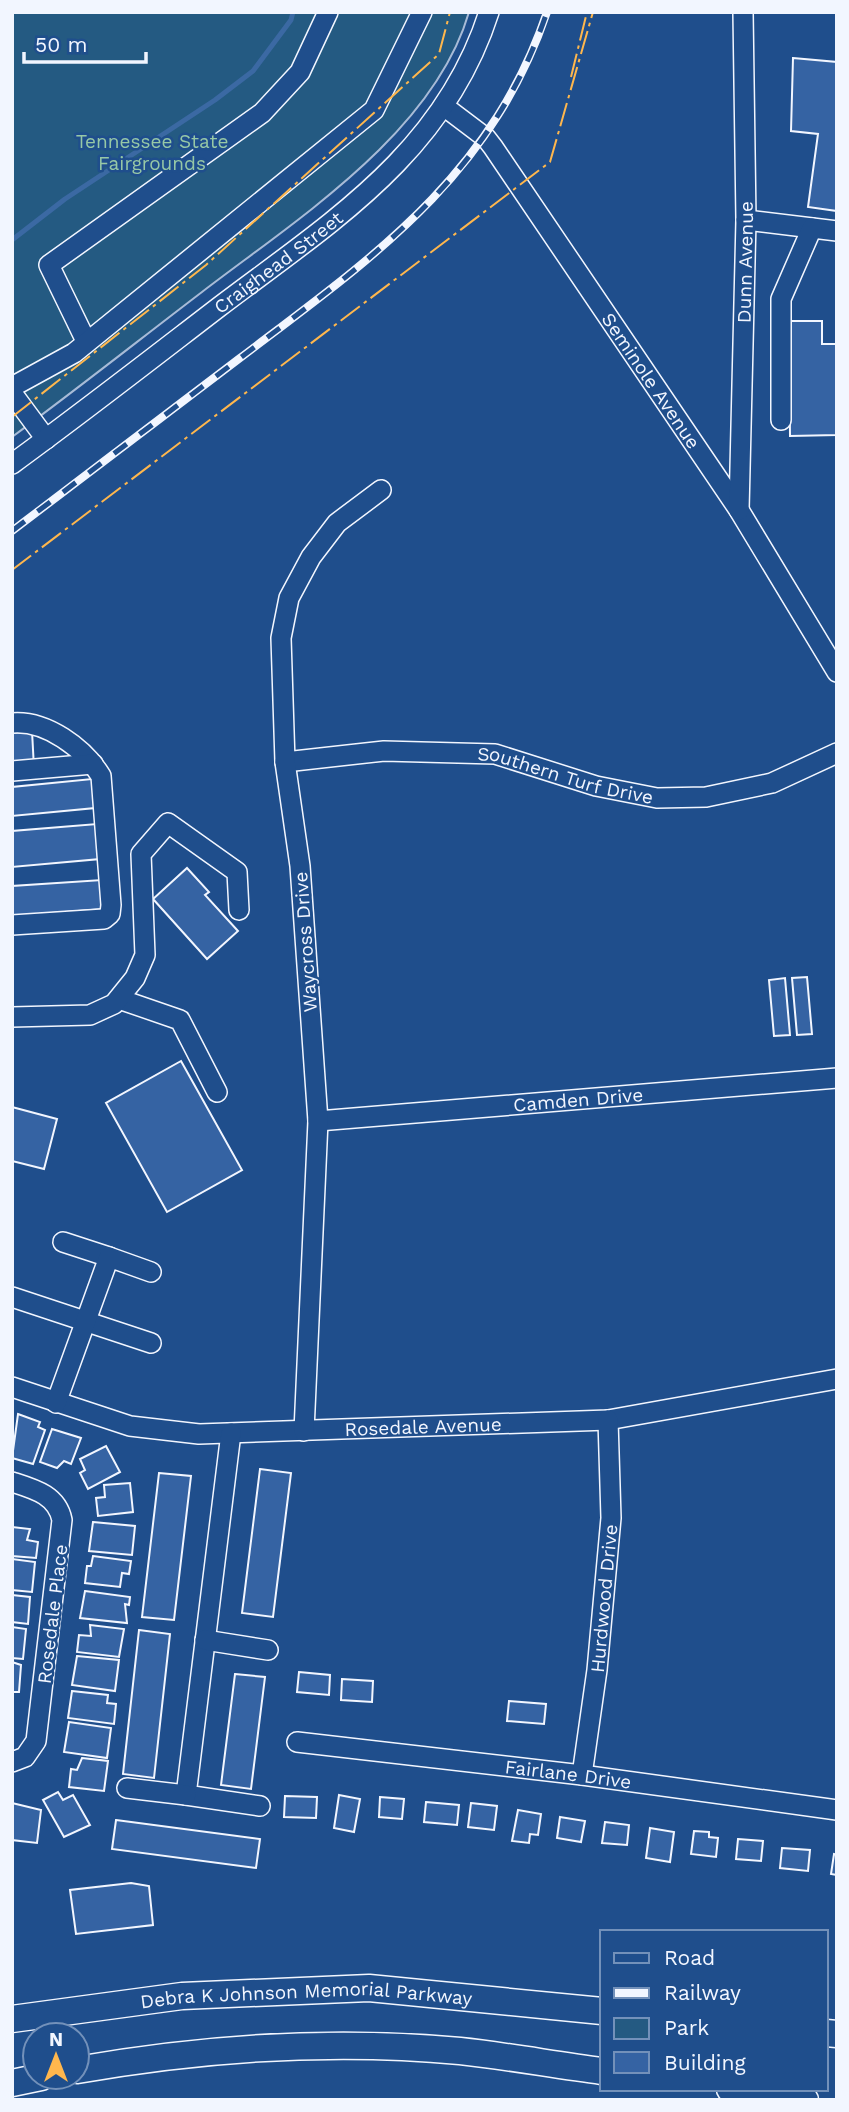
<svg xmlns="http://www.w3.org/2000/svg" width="849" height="2112" font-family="'Work Sans',sans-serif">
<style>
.green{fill:#245a82;stroke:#a8bbd7;stroke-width:2}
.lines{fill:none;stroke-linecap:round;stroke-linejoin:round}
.stream{stroke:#3b69a3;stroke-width:5}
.building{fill:#3563a3;stroke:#f2f6ff;stroke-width:2}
.minor-casing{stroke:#f2f6ff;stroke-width:22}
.highway-casing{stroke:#f2f6ff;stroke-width:29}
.minor{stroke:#1f4e8c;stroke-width:19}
.highway{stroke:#1f4e8c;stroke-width:26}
.rail-casing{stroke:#f2f6ff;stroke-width:8}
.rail{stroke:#1f4e8c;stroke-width:5;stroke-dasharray:16;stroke-linecap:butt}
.power{stroke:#ffb74d;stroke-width:2;stroke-dasharray:24 5 3.5 5;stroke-linecap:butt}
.labels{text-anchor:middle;stroke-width:5;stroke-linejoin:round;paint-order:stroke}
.park-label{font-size:19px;fill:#97c8a6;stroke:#1f4e8c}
.street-label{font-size:19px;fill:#f2f6ff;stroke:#1f4e8c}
</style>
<rect width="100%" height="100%" fill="#1f4e8c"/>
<!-- green -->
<path class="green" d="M12,12H469C434,133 297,219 202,292C139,340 76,390 12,437Z"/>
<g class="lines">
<!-- stream -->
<path class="stream" d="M12,240L65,199L215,100L253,71L291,20L293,12"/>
</g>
<!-- building -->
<g class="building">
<path d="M793,58L837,62V211L808,207L818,134L791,131Z"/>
<path d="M789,321H822V344H837V435L790,436Z"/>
<path d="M32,731L34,768L12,769V733Z"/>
<path d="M92,779L95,808L12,816V787Z"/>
<path d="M97,824L100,859L12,867V831Z"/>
<path d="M187,868L209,892L205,895L238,931L207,959L153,899Z"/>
<path d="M102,880L104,909L12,916V886Z"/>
<path d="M807,977L812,1034L797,1035L792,978Z"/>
<path d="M785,978L790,1035L774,1036L769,980Z"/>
<path d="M181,1061L242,1170L167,1212L106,1103Z"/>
<path d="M12,1107L57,1119L44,1169L12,1161Z"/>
<path d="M18,1414L40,1422L38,1427L45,1430L33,1464L12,1458Z"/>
<path d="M52,1429L81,1438L71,1464L64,1461L57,1468L40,1462Z"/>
<path d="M106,1446L120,1472L88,1489L80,1473L85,1470L80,1459Z"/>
<path d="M260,1469L291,1473L273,1617L242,1613Z"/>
<path d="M159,1473L191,1476L174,1620L142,1617Z"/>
<path d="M130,1483L133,1512L98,1516L96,1498L105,1497L104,1485Z"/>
<path d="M93,1522L135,1526L132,1555L89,1551Z"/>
<path d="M12,1527L30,1529L27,1540L38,1542L36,1558L12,1556Z"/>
<path d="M93,1556L131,1561L129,1574L122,1573L120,1587L85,1583L87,1566H91Z"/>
<path d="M12,1559L35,1562L32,1592L12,1590Z"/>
<path d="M85,1591L130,1597L129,1605L125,1604L127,1623L80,1618Z"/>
<path d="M12,1595L30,1597L28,1624L12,1622Z"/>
<path d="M90,1625L124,1629L119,1657L77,1652L79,1635L91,1636Z"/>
<path d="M12,1627L26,1629L23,1659L12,1658Z"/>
<path d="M139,1630L170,1634L154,1778L123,1774Z"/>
<path d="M77,1656L119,1660L115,1691L72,1685Z"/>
<path d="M12,1662L21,1665L19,1692H12Z"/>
<path d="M299,1672L330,1675L329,1695L297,1692Z"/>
<path d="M235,1674L265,1677L251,1789L221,1785Z"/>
<path d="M342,1679L373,1681L372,1702L341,1700Z"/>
<path d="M72,1691L108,1695L107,1703L116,1704L114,1724L68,1718Z"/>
<path d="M509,1701L546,1704L544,1724L507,1721Z"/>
<path d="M69,1722L111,1728L107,1758L64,1752Z"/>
<path d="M82,1758L108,1761L104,1791L69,1787L71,1769L77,1770Z"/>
<path d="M58,1792L63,1800L73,1795L90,1825L64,1837L43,1800Z"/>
<path d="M339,1795L360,1799L354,1832L334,1828Z"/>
<path d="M285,1796L317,1797L316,1818L284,1817Z"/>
<path d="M380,1797L404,1799L402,1819L379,1817Z"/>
<path d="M426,1802L459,1805L457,1825L424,1822Z"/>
<path d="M12,1803L41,1810L37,1843L12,1840Z"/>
<path d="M471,1803L497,1806L494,1830L468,1827Z"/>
<path d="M518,1810L541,1814L538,1835L530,1834L529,1843L512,1841Z"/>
<path d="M560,1817L585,1821L581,1842L557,1838Z"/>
<path d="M116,1820L260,1839L256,1868L112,1849Z"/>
<path d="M605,1822L629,1825L627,1845L602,1843Z"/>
<path d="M650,1828L674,1832L670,1862L646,1858Z"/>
<path d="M694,1831L709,1832V1837L718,1838L716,1857L691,1854Z"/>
<path d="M738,1839L763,1841L761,1861L736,1859Z"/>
<path d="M782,1848L810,1850L808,1871L780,1868Z"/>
<path d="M834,1854L837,1855V1875L831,1874Z"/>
<path d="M131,1883L149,1886L153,1925L76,1934L70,1890Z"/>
</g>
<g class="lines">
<!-- minor casing -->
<g class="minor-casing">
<g id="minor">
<path id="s1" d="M445,107L486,138L493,147L739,510L837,672"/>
<path d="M746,220L837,231"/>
<path d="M86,341L49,265L262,113L300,72L328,12"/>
<path d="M12,387L74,353L374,110L422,12"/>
<path d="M12,393L46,439"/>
<path d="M781,420V299L812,228"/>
<path id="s2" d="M12,464C82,413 150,360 219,307C331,222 444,153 489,12"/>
<path id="s3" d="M739,510L746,220L743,12"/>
<path d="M12,723C46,720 84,748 101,776L111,905L110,914L104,919L12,925"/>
<path id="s4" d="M285,762L384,751L495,754L596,786L657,798L706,797L772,783L837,753"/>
<path d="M12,771L93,764"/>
<path d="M119,999L180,1020L217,1092"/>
<path d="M12,1017L90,1015L114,1004L135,978L145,955L141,854L168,823L237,872L239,910"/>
<path id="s5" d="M318,1121L837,1078"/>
<path d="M63,1242L109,1257"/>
<path d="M12,1297L151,1343"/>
<path id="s6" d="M12,1387L130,1426L199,1434L608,1420L837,1379"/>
<path d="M56,1403L109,1257L151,1272"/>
<path d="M304,1431L318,1121L300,866L285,762L281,638L289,598L311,557L337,523L381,490"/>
<path d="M231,1433L186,1795L260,1806"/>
<path d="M12,1482C34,1489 57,1495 62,1520L36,1741L25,1757L12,1762"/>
<path d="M205,1640L268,1650"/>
<path id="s7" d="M297,1742L582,1775L837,1810"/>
<path id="s8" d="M582,1775L597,1670L611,1518L608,1420"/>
<path d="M127,1788L186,1795"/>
</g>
</g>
<!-- highway casing -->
<g class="highway-casing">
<g id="highway">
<path id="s9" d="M12,2019L182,1996L369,1988L602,2011"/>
<path d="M826,2033L837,2034"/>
<path d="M77,2070C203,2048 332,2039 460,2051C507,2056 555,2065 602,2071"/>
<path d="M12,2083L41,2077"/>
<path d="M730,2089L805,2100"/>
</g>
</g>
<!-- minor -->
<use href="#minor" class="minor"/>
<!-- highway -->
<use href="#highway" class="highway"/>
<!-- rail casing -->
<g class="rail-casing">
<path id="rail" d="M12,531C88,473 164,416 240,358C372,258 491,177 547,12"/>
</g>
<!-- rail -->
<use href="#rail" class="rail"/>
<!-- power -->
<g class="power">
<path d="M571,77L587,12"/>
<path d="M12,417L206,265L439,54L450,12"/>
<path d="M12,570L550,162L593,12"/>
</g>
</g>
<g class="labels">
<!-- park labels -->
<g class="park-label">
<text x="152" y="148">Tennessee State<tspan x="152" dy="22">Fairgrounds</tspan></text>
</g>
<!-- street labels -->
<g class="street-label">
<text dy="7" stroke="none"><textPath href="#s3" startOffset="248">Dunn Avenue</textPath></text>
<text dy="7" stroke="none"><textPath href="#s2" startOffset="334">Craighead Street</textPath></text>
<text dy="7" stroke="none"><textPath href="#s1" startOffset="345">Seminole Avenue</textPath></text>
<text dy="7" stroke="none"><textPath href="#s4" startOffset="284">Southern Turf Drive</textPath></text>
<text transform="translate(305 942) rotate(-94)" y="7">Waycross Drive</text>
<text dy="7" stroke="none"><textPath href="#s5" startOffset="261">Camden Drive</textPath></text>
<text dy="7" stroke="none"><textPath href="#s6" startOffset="418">Rosedale Avenue</textPath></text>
<text dy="7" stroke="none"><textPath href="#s8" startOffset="178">Hurdwood Drive</textPath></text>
<text transform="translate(52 1614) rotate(-83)" y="7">Rosedale Place</text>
<text dy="7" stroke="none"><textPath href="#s7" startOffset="273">Fairlane Drive</textPath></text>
<text dy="7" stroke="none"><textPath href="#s9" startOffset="296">Debra K Johnson Memorial Parkway</textPath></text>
</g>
</g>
<!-- border -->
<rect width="849" height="2112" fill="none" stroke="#f2f6ff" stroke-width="28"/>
<!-- legend -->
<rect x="600" y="1930" width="228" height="161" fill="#1f4e8c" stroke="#7391ba" stroke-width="2"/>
<rect x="614" y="1953" width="35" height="10" fill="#1f4e8c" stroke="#7391ba" stroke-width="2"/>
<text x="664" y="1965" font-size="21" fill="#f2f6ff">Road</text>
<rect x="614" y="1988" width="35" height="10" fill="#f2f6ff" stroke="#7391ba" stroke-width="2"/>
<text x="664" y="2000" font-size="21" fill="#f2f6ff">Railway</text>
<rect x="614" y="2018" width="35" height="21" fill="#245a82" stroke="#7391ba" stroke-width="2"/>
<text x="664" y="2035" font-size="21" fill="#f2f6ff">Park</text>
<rect x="614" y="2052" width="35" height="21" fill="#3563a3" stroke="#7391ba" stroke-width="2"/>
<text x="664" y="2070" font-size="21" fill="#f2f6ff">Building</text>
<!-- north arrow -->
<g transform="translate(56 2056)"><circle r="33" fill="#1f4e8c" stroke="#7391ba" stroke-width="2"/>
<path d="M0-5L12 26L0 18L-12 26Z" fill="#ffb74d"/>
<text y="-10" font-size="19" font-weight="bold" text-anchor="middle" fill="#f2f6ff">N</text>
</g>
<!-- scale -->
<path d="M24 52v10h122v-10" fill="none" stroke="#f2f6ff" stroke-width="3.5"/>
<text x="35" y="52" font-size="21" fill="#f2f6ff" stroke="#1f4e8c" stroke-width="5" paint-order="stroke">50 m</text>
</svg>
